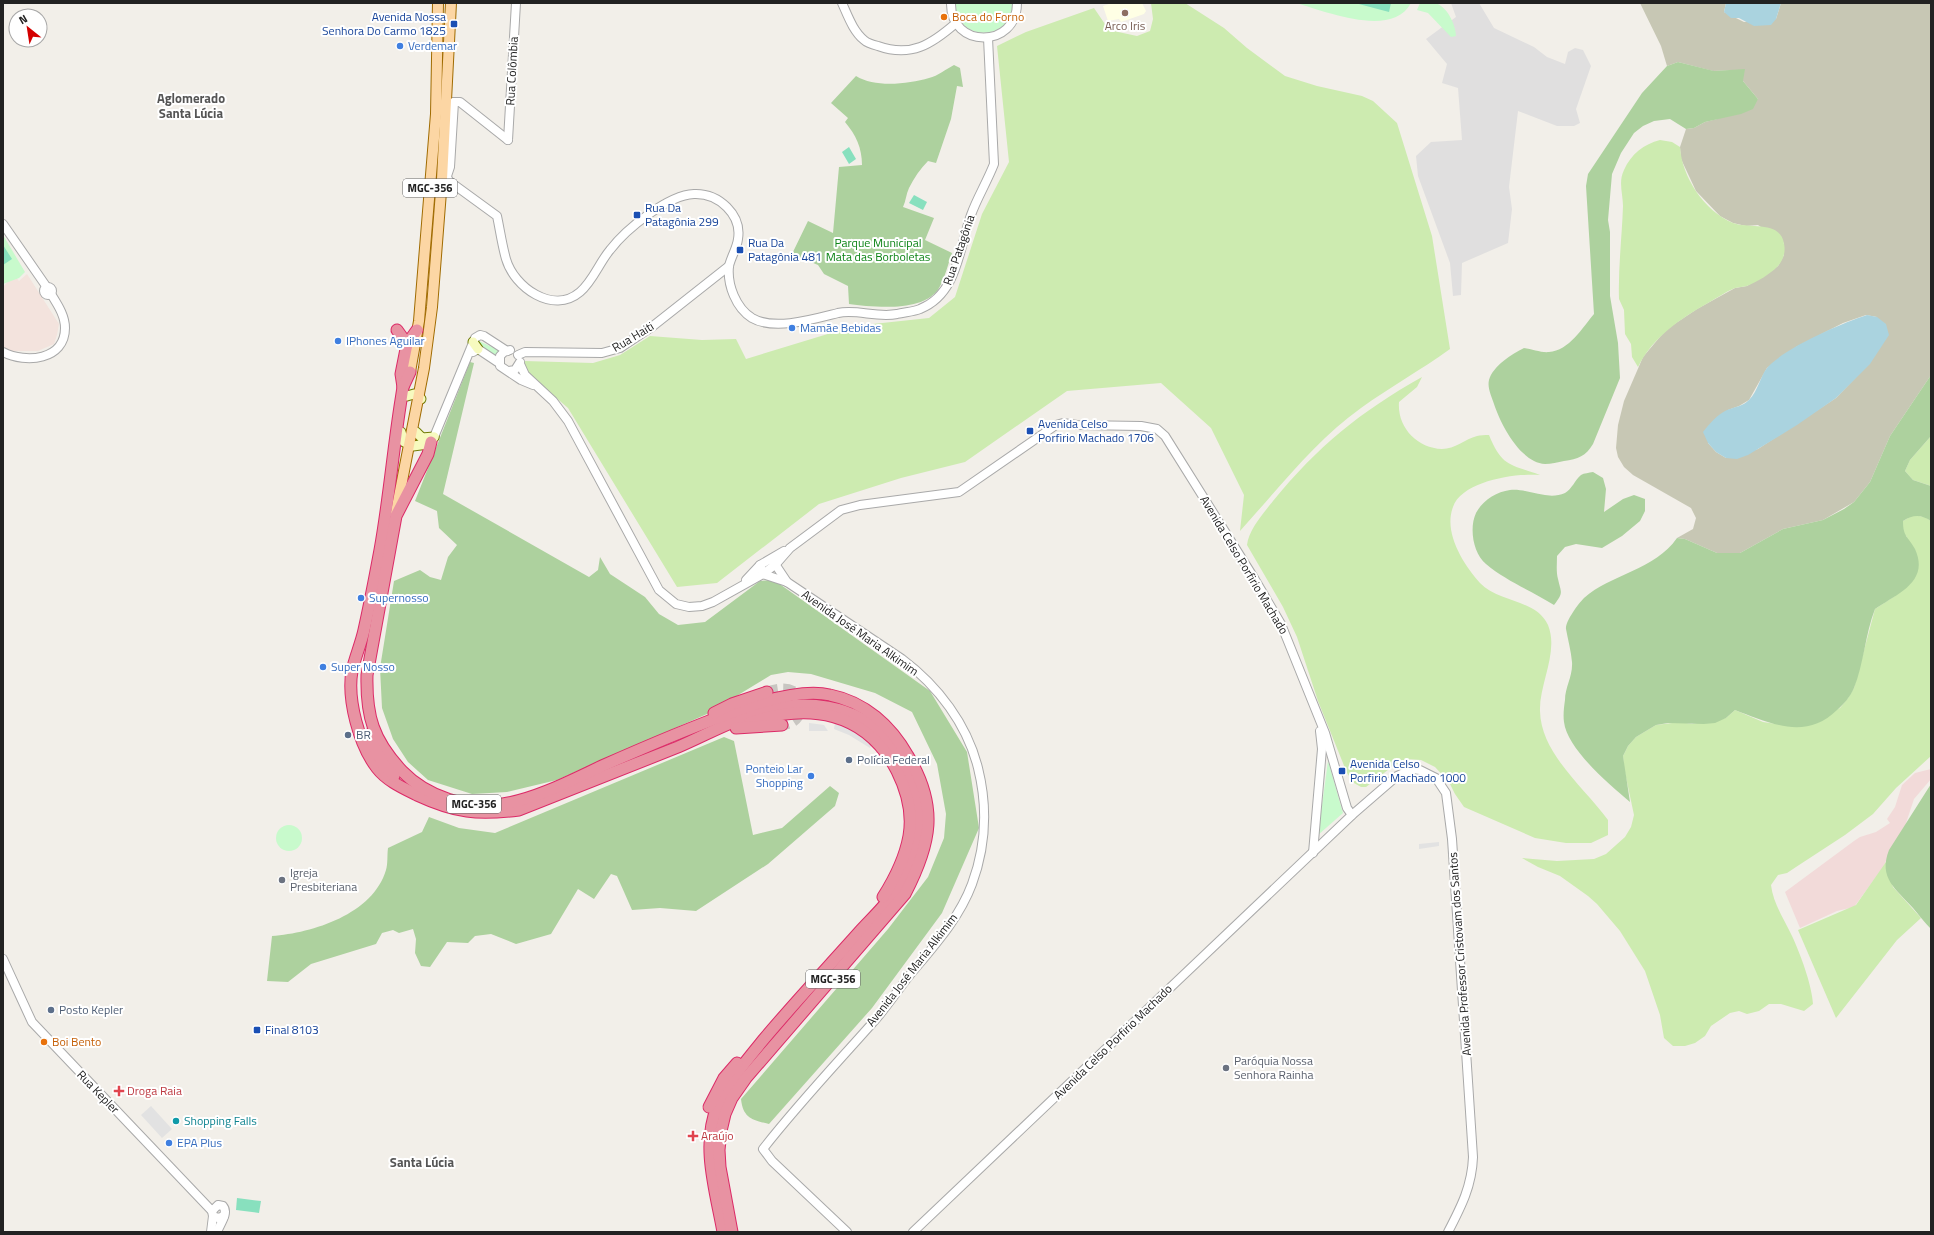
<svg xmlns="http://www.w3.org/2000/svg" width="1934" height="1235" font-family="'Titillium Web',sans-serif">
<style>
.residential{fill:#e0dfdf}
.commercial{fill:#f2dad9}
.education{fill:#ffffe5}
.military{fill:#f3e3dd}
.construction{fill:#c7c7b4;fill-rule:evenodd}
.grass{fill:#cdebb0}
.forest{fill:#add19e}
.park{fill:#c8facc}
.pitch{fill:#88e0be}
.parking{fill:#e2e2e2}
.water{fill:#aad3df}
.lines{fill:none;stroke-linecap:round;stroke-linejoin:round}
.motorway-tunnel{stroke:#c8c6c1;stroke-width:11;stroke-dasharray:11 5.5;stroke-linecap:butt}
.tertiary-casing{stroke:#a9a9a9;stroke-width:10}
.secondary-casing{stroke:#707d05;stroke-width:11}
.primary-casing{stroke:#a06b00;stroke-width:12}
.motorway-casing{stroke:#dc2a67;stroke-width:13}
.tertiary{stroke:#fff;stroke-width:8}
.secondary{stroke:#f7fabf;stroke-width:9}
.primary{stroke:#fcd6a4;stroke-width:10}
.motorway{stroke:#e892a2;stroke-width:11}
.education-dot{fill:#8d6e63;stroke:#fff;stroke-width:1.5}
.food-dot{fill:#e8710a;stroke:#fff;stroke-width:1.5}
.transit-dot{fill:#1a4fb4;stroke:#fff;stroke-width:1.5}
.shop-dot{fill:#3f7fe0;stroke:#fff;stroke-width:1.5}
.service-dot{fill:#5c6f8a;stroke:#fff;stroke-width:1.5}
.worship-dot{fill:#6b7280;stroke:#fff;stroke-width:1.5}
.health-dot{fill:#e0444e;stroke:#fff;stroke-width:1.5}
.culture-dot{fill:#0f9aa8;stroke:#fff;stroke-width:1.5}
.labels{text-anchor:middle;stroke-width:4;stroke-linejoin:round;paint-order:stroke}
.shield{fill:#fff;stroke:#646464;stroke-width:1}
.shield-label{font-size:11px;font-weight:bold;fill:#222}
.transit-label{font-size:12px;fill:#164399;stroke:#fff;text-anchor:start}
.food-label{font-size:12px;fill:#c56008;stroke:#fff;text-anchor:start}
.education-label{font-size:12px;fill:#785e54;stroke:#fff}
.shop-label{font-size:12px;fill:#366cbe;stroke:#fff;text-anchor:start}
.street-label{font-size:12px;fill:#222;stroke:#fff}
.park-label{font-size:12px;fill:#0c8416;stroke:#fff}
.service-label{font-size:12px;fill:#4e5e75;stroke:#fff;text-anchor:start}
.worship-label{font-size:12px;fill:#5b616d;stroke:#fff;text-anchor:start}
.health-label{font-size:12px;fill:#be3a42;stroke:#fff;text-anchor:start}
.culture-label{font-size:12px;fill:#0d838f;stroke:#fff;text-anchor:start}
.neighbourhood-label{font-size:13px;font-weight:bold;fill:#555;stroke:#fff}
</style>
<rect width="100%" height="100%" fill="#f2efe9"/>
<!-- residential -->
<path class="residential" d="M1451,3H1479L1494,28L1534,47L1547,57L1565,64L1568,52L1575,48L1583,50L1591,66L1576,109L1580,123L1574,126H1557L1518,111L1509,187L1512,209L1508,243L1462,263L1461,295L1453,296L1450,263L1418,176L1416,156L1431,142L1462,140L1458,88L1442,83L1447,64L1426,39L1456,17Z"/>
<!-- commercial -->
<path class="commercial" d="M1931,769V779L1914,799L1905,826L1890,850L1884,866L1854,907L1837,911L1800,928L1785,892L1854,841L1860,837L1876,832L1890,823L1887,819L1895,807L1902,785L1915,773Z"/>
<!-- education -->
<path class="education" d="M1112,3H1142L1146,11L1144,14L1121,22L1119,19L1108,21L1103,6Z"/>
<!-- military -->
<path class="military" d="M27,274L59,324L57,335L54,344L38,351H10L3,347V287L14,275L19,281Z"/>
<!-- construction -->
<path class="construction" d="M1640,3H1726L1724,12L1744,22L1776,19L1781,3H1931V375L1890,436L1870,482L1854,502L1823,520L1783,529L1740,553H1717L1685,539L1677,538L1693,529L1696,518L1691,508L1633,475L1624,467L1618,457L1616,448L1618,425L1624,401L1643,357L1659,338L1667,329L1697,309L1735,288L1747,286L1778,266L1784,255V243L1758,225L1746,226L1733,223L1720,216L1696,191L1681,159L1680,147L1686,129L1694,128L1705,122L1717,119L1758,99L1743,81L1739,70L1713,71L1678,62L1667,66L1661,46ZM1866,315L1877,317L1861,372L1836,398L1758,449L1726,458L1716,452L1708,443L1728,410L1739,406L1749,400L1767,368L1796,347L1843,323Z"/>
<!-- grass -->
<g class="grass">
<path d="M1151,3H1185L1224,28L1247,48L1285,76L1317,86L1362,96L1373,101L1397,123L1432,236L1450,349C1421,370 1390,387 1361,408C1315,441 1278,489 1240,531L1244,495L1211,428L1161,383L1067,391L965,462L901,478L819,504L717,583L677,587L568,408L525,371L524,361L593,363L620,355L650,336L702,340L736,339L746,359L854,326L929,318L955,297L982,214L1009,162L997,46L1026,32L1094,8L1109,30L1137,36L1150,31L1153,19Z"/>
<path d="M1660,140L1672,142L1680,147C1682,177 1704,211 1733,223C1749,229 1781,220 1784,244C1786,252 1783,261 1777,267C1770,274 1757,282 1747,286C1743,287 1739,287 1735,288C1725,292 1717,298 1708,303C1680,319 1653,337 1638,367L1632,357L1631,344L1625,334L1624,310L1619,299C1618,268 1622,237 1623,206C1623,194 1618,182 1624,170C1631,154 1644,144 1660,140Z"/>
<path d="M1422,377L1417,387L1399,402C1397,427 1417,448 1442,449C1455,449 1465,439 1477,436C1480,435 1485,435 1489,435C1502,467 1510,464 1540,475C1516,473 1462,481 1453,507C1443,533 1464,565 1480,583C1499,603 1536,599 1548,625C1559,652 1539,684 1540,711C1541,754 1584,787 1608,820V835L1591,843H1566L1535,838L1464,807L1455,794L1449,782L1435,767L1421,760L1406,759L1393,766L1366,787H1361L1354,783L1347,773L1318,701L1297,637L1283,607L1247,545C1249,529 1263,514 1273,501C1318,446 1360,412 1422,377Z"/>
<path d="M1931,436V486L1913,480L1905,471L1910,460Z"/>
<path d="M1913,515L1925,517L1931,521V756L1896,788L1873,814L1845,835L1796,867L1787,873L1778,875L1771,885C1773,903 1784,919 1792,936C1800,953 1812,985 1813,1004L1804,1011L1781,1004H1769L1759,1011L1747,1014L1739,1011L1730,1013L1711,1026L1705,1036L1695,1043L1685,1046H1673L1664,1038L1660,1015L1645,971L1620,931L1597,904L1588,896L1560,876L1538,867L1522,858L1557,861L1594,859L1606,854L1625,837L1631,827L1634,815L1624,768L1623,756L1628,746L1636,737L1656,725L1680,722L1692,724L1726,718L1735,710L1763,722L1798,727L1840,708L1848,698L1854,688L1875,609L1895,596L1907,537L1903,533V521Z"/>
<path d="M1886,862L1893,887L1921,918L1897,940L1836,1018L1798,930L1856,905Z"/>
</g>
<!-- forest -->
<g class="forest">
<path d="M1678,62L1714,71L1745,69L1743,81L1758,99L1753,109L1741,114L1705,122L1694,128L1686,129L1670,119L1654,121L1643,126L1634,133L1621,153L1612,174L1608,220L1610,232V296L1618,343L1620,378L1593,444C1586,456 1578,459 1564,461C1558,462 1551,464 1545,464C1520,462 1501,425 1494,404C1492,397 1487,388 1489,380C1493,366 1512,354 1524,348C1532,349 1542,353 1549,352C1569,351 1583,327 1594,314L1586,186L1588,174L1642,93L1667,66Z"/>
<path d="M954,65L960,68L963,87L957,86L951,119L936,163L928,161C920,169 914,178 909,188C906,194 906,201 903,207L934,218L925,240L952,253C948,264 945,278 939,288C924,313 873,307 849,304L848,286L824,274L818,265L792,254L808,221L833,233L839,167L862,165C862,148 856,135 845,122L848,118L831,103L856,76C875,88 908,84 929,78C938,76 946,69 954,65Z"/>
<path d="M470,362L474,363L443,494L589,577L598,570L600,557L610,574L645,597L659,614L678,625L705,622L760,581L774,580L930,691L967,752L979,828L942,913L872,1008L769,1124C752,1120 743,1118 741,1099L888,929L928,877L944,838L946,814L937,764L912,712L875,693L811,674L788,672L771,675L707,714L557,780L507,792L472,794L428,780L408,762L393,739L382,708L380,668L394,581L420,570L430,577L441,580L448,557L457,545L439,528L437,511L415,501Z"/>
<path d="M1931,375V436L1910,460L1905,471L1913,480L1931,486V521C1920,514 1913,515 1903,521C1903,537 1908,536 1915,549C1930,582 1897,594 1875,609C1865,635 1864,663 1854,688C1850,697 1844,704 1837,710C1806,741 1769,723 1735,710L1726,718L1715,723L1704,724L1668,723L1656,725L1636,737L1628,746L1623,756L1630,802C1610,785 1567,749 1564,722C1563,715 1564,707 1565,700C1565,687 1573,676 1572,662C1571,651 1568,640 1566,629C1565,622 1578,604 1584,598C1611,574 1655,570 1677,538L1685,539L1717,553H1740L1783,529L1823,520L1844,509L1854,502L1870,482L1890,436Z"/>
<path d="M1593,472L1603,478L1606,489L1604,512L1623,499L1634,495L1645,499V511L1640,521L1622,536L1602,548L1576,544L1565,547L1557,556C1557,563 1556,572 1558,579C1561,593 1564,592 1554,605C1532,591 1506,581 1486,564C1473,553 1469,528 1476,513C1483,500 1496,492 1510,490C1528,488 1547,501 1565,493C1572,489 1575,480 1581,475C1584,473 1589,473 1593,472Z"/>
<path d="M724,737L734,741L753,835L782,828L830,786L839,793L835,806L768,864L696,911L660,908L632,910L617,876L611,874L594,899L578,889L551,934L516,944L491,934L475,936L468,943L447,942L430,967L421,966L415,953L416,939L413,929L399,933L393,930L382,933L376,944L311,964L288,982L267,981L272,936C313,933 373,914 386,870C388,864 387,855 388,848L422,832L429,817L459,828L495,833Z"/>
<path d="M1931,784V929C1924,922 1919,915 1913,908C1896,889 1878,878 1889,850Z"/>
</g>
<!-- park -->
<g class="park">
<path d="M955,3H1013C1014,39 958,46 955,3Z"/>
<path d="M1296,3H1411C1392,39 1325,11 1296,3Z"/>
<path d="M1420,3C1424,3 1431,2 1435,3C1447,6 1456,25 1456,36L1451,37L1428,13L1417,10Z"/>
<path d="M3,235L25,272L19,278L3,284Z"/>
<path d="M477,340L500,351L496,359L473,342Z"/>
<path d="M1328,761L1343,813L1318,835Z"/>
<circle cx="289" cy="838" r="13"/>
</g>
<!-- pitch -->
<g class="pitch">
<path d="M1355,3H1391L1389,12Z"/>
<path d="M849,147L856,159L849,164L842,152Z"/>
<path d="M914,195L927,202L923,210L909,203Z"/>
<path d="M3,245L12,259L3,265Z"/>
<path d="M237,1198L261,1201L259,1213L236,1210Z"/>
</g>
<!-- parking -->
<g class="parking">
<path d="M835,722L850,729L872,743L870,748L849,735L834,729Z"/>
<path d="M809,723L824,725L828,731H809Z"/>
<path d="M1439,842V846L1419,849V844Z"/>
<path d="M151,1106L172,1129L162,1138L141,1115Z"/>
</g>
<!-- water -->
<g class="water">
<path d="M1726,3H1781L1776,19L1771,25L1754,26L1739,18H1731L1724,12Z"/>
<path d="M1867,315L1877,317L1886,324L1889,335L1870,364L1836,398L1797,425L1748,455L1737,459L1726,458L1716,452L1708,443L1703,432C1710,423 1717,415 1727,410C1735,407 1743,406 1749,400C1758,391 1760,377 1767,368C1784,348 1842,323 1867,315Z"/>
</g>
<g class="lines">
<!-- motorway-tunnel -->
<path class="motorway-tunnel" d="M767,692C778,689 786,687 796,693C801,710 803,721 782,725"/>
<!-- tertiary casing -->
<g class="tertiary-casing">
<g id="tertiary">
<path d="M842,3C848,16 853,31 864,40C867,43 874,45 878,46C911,58 932,44 956,23"/>
<path d="M951,3C950,49 1017,49 1017,3"/>
<path d="M454,102H460L508,140"/>
<path d="M508,140L516,3"/>
<path d="M447,177L449,181L497,216C500,230 502,245 506,259C514,287 553,315 580,292C593,281 599,263 610,250C626,229 668,195 694,194C719,193 742,215 738,239C737,248 731,257 729,266C727,285 736,308 752,318C774,331 814,319 838,313C857,309 877,318 897,314C904,312 913,312 920,309C958,294 959,248 971,215C977,198 987,182 994,164L988,38"/>
<path d="M445,182L450,167L454,102"/>
<path d="M3,224L46,286"/>
<circle cx="48" cy="291" r="4"/>
<path d="M510,350L504,352L500,356V366L521,380L533,385"/>
<path d="M3,352C26,364 65,360 65,328C65,315 57,304 51,294"/>
<path d="M473,352L478,349L499,363"/>
<path d="M518,355L525,352L602,353L620,348L653,326L729,266"/>
<path d="M520,364L525,375L553,401L568,421L659,590L676,604L689,607L702,606L713,602L763,574L776,564L790,548L841,510L860,505L959,492L1056,425L1063,423L1077,425L1141,426L1157,429L1165,436L1254,578L1281,624L1325,733L1347,808L1352,815"/>
<path d="M509,371L515,370L520,362"/>
<path d="M434,437L475,338L480,335L484,336L507,351"/>
<path d="M773,561L787,582"/>
<path d="M760,565L763,574L787,582L902,659C938,686 967,724 978,768C988,808 986,846 972,884C959,919 933,947 909,976C898,990 888,1005 876,1019C838,1062 798,1104 763,1149L772,1161L847,1232"/>
<path d="M746,580L760,565L784,551"/>
<path d="M1313,853L1322,749L1320,731"/>
<path d="M3,959L32,1022L212,1211L213,1216L218,1218L224,1216"/>
<path d="M212,1211L218,1205L223,1206C229,1213 220,1224 217,1232"/>
<path d="M211,1232L213,1216"/>
<path d="M913,1232L1352,815L1397,776L1412,769L1420,770L1436,778L1446,793L1452,839L1473,1157C1472,1186 1461,1207 1448,1232"/>
</g>
</g>
<!-- secondary casing -->
<g class="secondary-casing">
<g id="secondary">
<path d="M473,342L478,349"/>
<path d="M407,396L414,394L421,399"/>
<path d="M401,432L404,442L413,446L428,444L434,437"/>
<path d="M416,432L422,438L434,437"/>
</g>
</g>
<!-- primary casing -->
<g class="primary-casing">
<g id="primary">
<path d="M410,372L419,321L436,114L438,3"/>
<path d="M396,512L424,368L432,307L442,179L451,3"/>
</g>
</g>
<!-- motorway casing -->
<g class="motorway-casing">
<g id="motorway">
<path d="M397,330L407,344L401,374L403,387"/>
<path d="M407,344L417,330"/>
<path d="M410,372L403,387L401,400C393,450 389,500 380,550C375,577 370,603 364,630C361,644 355,657 352,671C347,699 359,745 377,768C387,781 403,788 417,795C456,813 477,815 519,810C572,789 625,768 678,747C706,735 734,719 763,711C804,699 855,704 885,738C892,746 898,756 904,766C928,802 921,850 899,886C889,902 874,916 861,930C829,966 795,1002 764,1039C746,1061 728,1082 717,1107C701,1146 716,1192 723,1232"/>
<path d="M431,442L428,454L396,516L367,675C366,716 373,740 402,771C427,797 468,810 503,804C536,799 572,780 602,766C647,746 692,727 738,710C763,701 804,689 830,695C865,702 891,726 908,756C939,807 931,844 905,894L746,1078L732,1098L725,1114L721,1131L719,1150L720,1167L732,1232"/>
<path d="M714,713L732,704L767,692"/>
<path d="M749,723C808,702 866,711 897,771C907,791 913,813 909,836C905,858 895,878 883,897"/>
<path d="M736,728L782,725"/>
<path d="M368,735L383,764L394,776"/>
<path d="M709,1107L724,1078L737,1063"/>
</g>
</g>
<!-- tertiary -->
<use href="#tertiary" class="tertiary"/>
<!-- secondary -->
<use href="#secondary" class="secondary"/>
<!-- primary -->
<use href="#primary" class="primary"/>
<!-- motorway -->
<use href="#motorway" class="motorway"/>
</g>
<!-- markers -->
<circle class="education-dot" cx="1125" cy="13" r="4"/>
<g class="food-dot">
<circle cx="944" cy="17" r="4"/>
<circle cx="44" cy="1042" r="4"/>
</g>
<g class="transit-dot">
<rect x="450" y="20" width="8" height="8" rx="2"/>
<rect x="633" y="211" width="8" height="8" rx="2"/>
<rect x="736" y="246" width="8" height="8" rx="2"/>
<rect x="1026" y="427" width="8" height="8" rx="2"/>
<rect x="1338" y="767" width="8" height="8" rx="2"/>
<rect x="253" y="1026" width="8" height="8" rx="2"/>
</g>
<g class="shop-dot">
<circle cx="400" cy="46" r="4"/>
<circle cx="792" cy="328" r="4"/>
<circle cx="338" cy="341" r="4"/>
<circle cx="361" cy="598" r="4"/>
<circle cx="323" cy="667" r="4"/>
<circle cx="811" cy="776" r="4"/>
<circle cx="169" cy="1143" r="4"/>
</g>
<g class="service-dot">
<circle cx="348" cy="735" r="4"/>
<circle cx="849" cy="760" r="4"/>
<circle cx="51" cy="1010" r="4"/>
</g>
<g class="worship-dot">
<circle cx="282" cy="880" r="4"/>
<circle cx="1226" cy="1068" r="4"/>
</g>
<g class="health-dot">
<path d="M117 1085h4v4h4v4h-4v4h-4v-4h-4v-4h4z"/>
<path d="M691 1130h4v4h4v4h-4v4h-4v-4h-4v-4h4z"/>
</g>
<circle class="culture-dot" cx="176" cy="1121" r="4"/>
<g class="labels">
<!-- shield labels -->
<g class="shield">
<rect x="403" y="179" width="54" height="18" rx="3"/>
<rect x="447" y="795" width="54" height="18" rx="3"/>
<rect x="806" y="970" width="54" height="18" rx="3"/>
</g>
<g class="shield-label">
<text x="430" y="192">MGC-356</text>
<text x="474" y="808">MGC-356</text>
<text x="833" y="983">MGC-356</text>
</g>
<!-- transit labels -->
<g class="transit-label">
<text x="446" y="21" text-anchor="end">Avenida Nossa<tspan x="446" dy="14">Senhora Do Carmo 1825</tspan></text>
<text x="645" y="212">Rua Da<tspan x="645" dy="14">Patagônia 299</tspan></text>
<text x="748" y="247">Rua Da<tspan x="748" dy="14">Patagônia 481</tspan></text>
<text x="1038" y="428">Avenida Celso<tspan x="1038" dy="14">Porfirio Machado 1706</tspan></text>
<text x="1350" y="768">Avenida Celso<tspan x="1350" dy="14">Porfirio Machado 1000</tspan></text>
<text x="265" y="1034">Final 8103</text>
</g>
<!-- food labels -->
<g class="food-label">
<text x="952" y="21">Boca do Forno</text>
<text x="52" y="1046">Boi Bento</text>
</g>
<!-- education labels -->
<g class="education-label">
<text x="1125" y="30">Arco Iris</text>
</g>
<!-- shop labels -->
<g class="shop-label">
<text x="408" y="50">Verdemar</text>
<text x="800" y="332">Mamãe Bebidas</text>
<text x="346" y="345">IPhones Aguilar</text>
<text x="369" y="602">Supernosso</text>
<text x="331" y="671">Super Nosso</text>
<text x="803" y="773" text-anchor="end">Ponteio Lar<tspan x="803" dy="14">Shopping</tspan></text>
<text x="177" y="1147">EPA Plus</text>
</g>
<!-- street labels -->
<g class="street-label">
<text transform="translate(512 71) rotate(-87)" y="4">Rua Colômbia</text>
<text transform="translate(959 250) rotate(-71)" y="4">Rua Patagônia</text>
<text transform="translate(633 337) rotate(-31)" y="4">Rua Haiti</text>
<text transform="translate(1244 565) rotate(59)" y="4">Avenida Celso Porfirio Machado</text>
<text transform="translate(860 633) rotate(35)" y="4">Avenida José Maria Alkimim</text>
<text transform="translate(1460 954) rotate(-94)" y="4">Avenida Professor Cristovam dos Santos</text>
<text transform="translate(912 970) rotate(-52)" y="4">Avenida José Maria Alkimim</text>
<text transform="translate(1113 1042) rotate(-44)" y="4">Avenida Celso Porfirio Machado</text>
<text transform="translate(98 1092) rotate(46)" y="4">Rua Kepler</text>
</g>
<!-- park labels -->
<g class="park-label">
<text x="878" y="247">Parque Municipal<tspan x="878" dy="14">Mata das Borboletas</tspan></text>
</g>
<!-- service labels -->
<g class="service-label">
<text x="356" y="739">BR</text>
<text x="857" y="764">Polícia Federal</text>
<text x="59" y="1014">Posto Kepler</text>
</g>
<!-- worship labels -->
<g class="worship-label">
<text x="290" y="877">Igreja<tspan x="290" dy="14">Presbiteriana</tspan></text>
<text x="1234" y="1065">Paróquia Nossa<tspan x="1234" dy="14">Senhora Rainha</tspan></text>
</g>
<!-- health labels -->
<g class="health-label">
<text x="127" y="1095">Droga Raia</text>
<text x="701" y="1140">Araújo</text>
</g>
<!-- culture labels -->
<g class="culture-label">
<text x="184" y="1125">Shopping Falls</text>
</g>
<!-- neighbourhood labels -->
<g class="neighbourhood-label">
<text x="191" y="103">Aglomerado<tspan x="191" dy="15">Santa Lúcia</tspan></text>
<text x="422" y="1167">Santa Lúcia</text>
</g>
</g>
<!-- border -->
<rect width="1934" height="1235" fill="none" stroke="#222222" stroke-width="8"/>
<!-- north arrow -->
<g transform="translate(28 28) rotate(330)"><circle r="19" fill="#ffffff" stroke="#a7a7a7"/>
<path d="M0-3L7 15L0 10L-7 15Z" fill="#d40000"/>
<text y="-6" font-size="11" font-weight="bold" text-anchor="middle" fill="#222222">N</text>
</g>
</svg>
